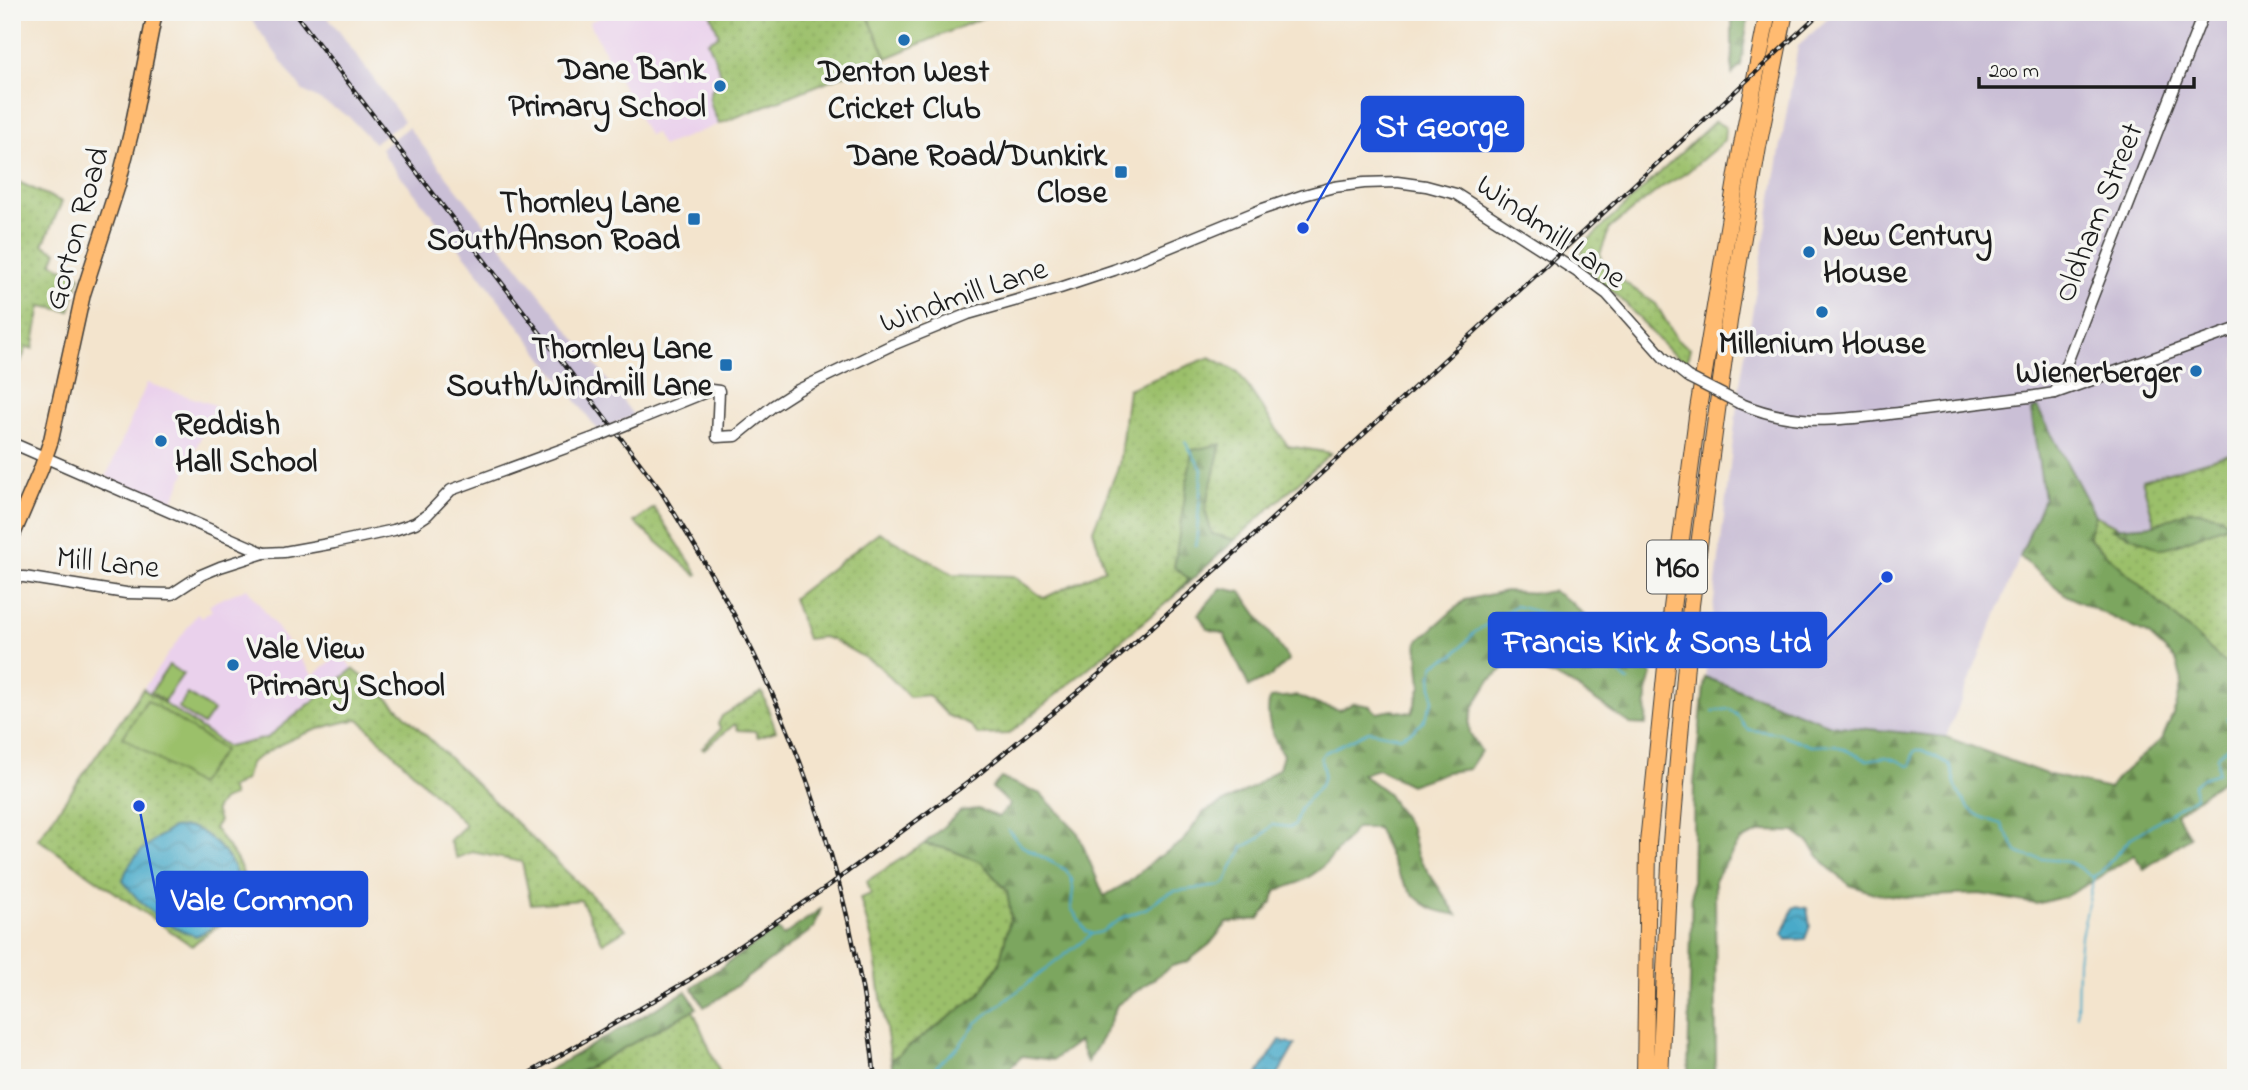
<svg xmlns="http://www.w3.org/2000/svg" width="2248" height="1090" font-family="'Indie Flower',sans-serif">
<style>
.built{fill:#ead1ec}
.industrial{fill:#cabfd6}
.green{fill:url(#green-dots);stroke:#5c6e43;stroke-width:2}
.forest{fill:url(#forest-firs);stroke:#4c613d;stroke-width:2}
.pitch{fill:#9bc06a;stroke:#5c6e43;stroke-width:2}
.water{fill:url(#water-waves);stroke:#336372;stroke-width:2}
.lines{fill:none;stroke-linecap:round;stroke-linejoin:round}
.stream{stroke:#4aaac9;stroke-width:2}
.minor-casing{stroke:#3c3a37;stroke-width:13}
.major-casing{stroke:#3c3a37;stroke-width:17}
.highway-casing{stroke:#3c3a37;stroke-width:18}
.minor{stroke:#fff;stroke-width:10}
.major{stroke:#ffbb71;stroke-width:14}
.highway{stroke:#ffbb71;stroke-width:16}
.rail-casing{stroke:#1c1c1c;stroke-width:4.5}
.rail{stroke:#f6f6f2;stroke-width:2;stroke-dasharray:5;stroke-linecap:butt}
.minor-bridge-casing{stroke:#3c3a37;stroke-width:13;stroke-linecap:butt}
.minor-bridge{stroke:#fff;stroke-width:10}
.poi-dot{fill:#1f6fb2;stroke:#f6f6f2;stroke-width:2.5}
.labels{text-anchor:middle;stroke-width:7;stroke-linejoin:round;paint-order:stroke}
.shield{fill:#f6f6f2;stroke:#5d5d5c;stroke-width:2}
.shield-label{font-size:30px;font-weight:bold;fill:#1c1c1c}
.poi-label{font-size:32px;font-weight:bold;fill:#1c1c1c;stroke:#f6f6f2;text-anchor:end}
.street-label{font-size:32px;fill:#1c1c1c;stroke:#f6f6f2}
.leader{fill:none;stroke:#1d4ed8;stroke-width:2.5}
.callout-dot{fill:#1d4ed8;stroke:#f6f6f2;stroke-width:2.5}
.callout{fill:#1d4ed8;stroke:#1d4ed8;stroke-width:2.5}
.callout-label{font-size:33px;text-anchor:middle;font-weight:bold;fill:#fff}
</style>
<defs>
<pattern id="green-dots" width="8" height="8" patternUnits="userSpaceOnUse" patternTransform="scale(1.75)"><rect width="8" height="8" fill="#9bc06a"/><path d="M2 2h.1M6 6h.1" fill="none" stroke="#85a45b" stroke-width="1.8" stroke-linecap="round"/></pattern>
<pattern id="forest-firs" width="22" height="20" patternUnits="userSpaceOnUse" patternTransform="scale(1.75)"><rect width="22" height="20" fill="#7ca65e"/><path d="M5 1l3.5 6h-7zM16 11l3.5 6h-7z" fill="#65864d"/></pattern>
<pattern id="water-waves" width="16" height="10" patternUnits="userSpaceOnUse" patternTransform="scale(1.75)"><rect width="16" height="10" fill="#4aaac9"/><path d="M0 5q4-4 8 0t8 0" fill="none" stroke="#3d8aa2"/></pattern>
</defs>
<rect width="100%" height="100%" fill="#f6f6f2"/>
<filter id="ink" filterUnits="userSpaceOnUse"><feTurbulence type="fractalNoise" baseFrequency=".0143" numOctaves="2"/><feDisplacementMap in="SourceGraphic" scale="14" xChannelSelector="R" yChannelSelector="G"/><feConvolveMatrix kernelMatrix="1 2 1 2 8 2 1 2 1" color-interpolation-filters="sRGB"/></filter>
<filter id="wash" filterUnits="userSpaceOnUse"><feTurbulence type="fractalNoise" baseFrequency=".00686" numOctaves="4" result="noise"/><feDisplacementMap in="SourceGraphic" scale="28" xChannelSelector="R" yChannelSelector="G"/><feGaussianBlur stdDeviation="1.57" result="paint"/><feColorMatrix in="noise" values="0 0 0 0 0 0 0 0 0 0 0 0 0 0 0 0 0 1.4 0 .05"/><feComposite in="paint" operator="in"/></filter>
<g filter="url(#wash)">
<rect width="100%" height="100%" fill="#f3e4cd"/>
<!-- built -->
<g class="built">
<path d="M612,12H823L783,100L662,146L655,133L648,135L589,22Z"/>
<path d="M147,383L215,405L171,505L106,477Z"/>
<path d="M247,588L313,675L343,652L342,655L353,669L267,738L228,747L143,689L197,614L202,618L212,610L209,606L216,601Z"/>
</g>
<!-- industrial -->
<g class="industrial">
<path d="M246,12H323L336,27L404,121L374,143L348,116L302,90Z"/>
<path d="M1835,12H2236V452L2143,480L2155,525L2111,528L2095,515L2037,407L2032,411L2044,498L1946,737L1831,725L1705,677L1739,389L1798,46Z"/>
<path d="M408,127L599,369L634,416L598,430L468,259L385,157L381,148Z"/>
</g>
<!-- green -->
<g class="green">
<path d="M710,12H866L887,58L719,124C711,106 701,92 723,80L708,41L719,36Z"/>
<path d="M1715,121L1725,127L1724,141L1685,174L1662,187L1610,228L1600,254L1602,267L1656,304L1677,340L1690,348L1686,364L1667,349L1625,303L1578,262L1585,243Z"/>
<path d="M12,179L62,202L43,245L57,252L52,263L80,276L70,311L41,306L33,349L27,347L12,381Z"/>
<path d="M1210,357L1238,372L1288,446L1331,453L1235,540L1212,534L1205,510L1220,445L1193,450L1189,579L1172,598L1009,734L978,735L970,725L947,715L928,695L909,697L879,666L833,640L823,637L807,639L793,598L879,532L953,574L1013,576L1044,598L1105,569L1093,530L1119,465L1128,389Z"/>
<path d="M2236,452V666L2234,672L2088,537L2095,515L2160,549L2190,510L2155,525L2142,480Z"/>
<path d="M654,508L698,574L696,575L634,522Z"/>
<path d="M353,669L377,688L626,929L603,943L581,900L531,904L522,862L472,852L457,858L449,841L466,825L359,719C317,727 286,738 250,763L245,780L230,788L233,796L222,800L215,810L219,821L214,828C238,861 265,888 223,923C213,931 201,936 192,946L38,839L143,689L228,747L267,738Z"/>
<path d="M762,692L776,731L758,737L755,731L738,730L735,724L704,749L702,748L721,729L718,724L722,716Z"/>
<path d="M924,844L948,849L981,862L1007,891L1011,916L999,964L979,995L891,1060L872,940L860,898L871,894L867,881Z"/>
<path d="M693,1010L722,1078H569Z"/>
</g>
<!-- forest -->
<g class="forest">
<path d="M1732,12H1749L1741,65L1732,74Z"/>
<path d="M2037,407L2095,515L2088,537L2234,671L2236,666V770L2176,814L2190,837L2144,869L2134,855L2094,881L2066,896L2036,904L1980,894L1904,897L1874,893L1849,885L1827,866L1809,843L1794,832L1764,831L1740,841L1715,879L1716,1061L1714,1078H1688L1694,784L1705,677L1831,725L1946,737L2046,774L2109,789L2119,776L2162,739L2176,707L2182,681L2176,660L2149,635L2067,596L2020,557L2044,498L2031,411Z"/>
<path d="M1221,444L1205,510L1212,534L1235,540L1172,598L1189,579L1174,567L1192,450Z"/>
<path d="M2190,510L2220,516L2230,524L2176,545L2160,549L2111,528L2155,525Z"/>
<path d="M1221,588L1241,592L1289,660L1271,676L1249,687L1224,634L1208,629L1198,614Z"/>
<path d="M1505,591L1538,593L1553,591L1571,602L1605,637L1652,674L1647,692L1646,725L1630,724L1571,684L1515,659L1490,680L1474,706L1469,723L1470,733L1481,751L1469,769L1447,772L1410,785L1378,769L1362,774L1386,792L1411,829L1417,855L1457,915C1449,913 1438,912 1431,908C1401,893 1391,857 1377,828H1356C1330,859 1318,881 1276,890L1273,901L1259,919L1227,923L1210,944L1187,962L1172,966L1117,1005L1105,1033L1087,1063L1079,1041L1053,1060L1022,1056L1005,1073L980,1078H894L891,1060L979,995L999,964L1011,916L1007,891L981,862L948,849L924,844L961,811L978,809L999,817L1010,804L992,788L1001,778L1041,794L1077,831L1104,896L1130,881L1154,860L1182,842L1204,812L1250,789L1279,768L1283,755C1273,738 1264,718 1270,698L1297,696L1319,705L1340,710L1354,703L1370,706L1377,713L1393,710L1412,713L1421,686L1417,642L1465,600Z"/>
<path d="M821,909L814,928L720,998L704,1007L692,987L777,929L783,936Z"/>
<path d="M686,991L697,1008L569,1078H535Z"/>
</g>
<!-- pitch -->
<g class="pitch">
<path d="M866,12H996L887,58Z"/>
<path d="M169,665L183,674L164,701L151,692Z"/>
<path d="M188,694L213,711L203,725L178,708Z"/>
<path d="M147,700L224,750L198,785L123,737Z"/>
</g>
<!-- water -->
<g class="water">
<path d="M172,828C178,828 187,826 193,828C205,832 215,842 223,851C253,886 233,920 196,936C168,928 140,905 123,881C128,856 152,841 172,828Z"/>
<path d="M1797,906L1807,908L1810,926L1805,939L1787,940L1783,934L1793,908Z"/>
<path d="M1280,1040L1295,1045L1276,1078H1255Z"/>
</g>
<g class="lines">
<!-- stream -->
<g class="stream">
<path d="M1185,442L1202,469L1196,545"/>
<path d="M1713,711L1730,709L1738,716L1746,728L1750,730L1778,733L1811,746L1835,745L1867,760L1886,757L1899,761L1908,766L1911,765L1913,753L1916,750H1922L1949,764C1953,771 1953,779 1956,786C1965,810 1978,818 2002,824C2005,835 2013,841 2017,852C2031,860 2051,859 2068,862C2077,864 2084,873 2092,877L2100,873L2131,838L2195,797L2194,784L2200,779L2218,773L2217,756L2236,739"/>
<path d="M2236,712L2227,719L2236,727"/>
<path d="M1008,830L1022,846L1066,870L1072,880L1073,889L1071,908L1086,931L1092,934"/>
<path d="M2077,1015L2078,961L2081,936L2094,878"/>
<path d="M923,1078L959,1046L976,1023L1092,934L1101,932L1124,917L1147,908L1161,897L1175,891L1220,886L1226,882L1233,865L1240,855L1243,847L1260,838L1272,825L1290,827L1295,825L1300,809L1322,783L1324,774L1321,757L1324,753L1369,731L1400,737L1414,730L1423,722L1433,700L1431,675L1435,664L1454,655L1475,632L1515,606L1546,614H1557L1564,638L1576,653L1604,662L1628,681"/>
</g>
</g>
</g>
<g filter="url(#ink)">
<g class="lines">
<!-- minor casing -->
<g class="minor-casing">
<g id="minor">
<path d="M2055,393L2204,12"/>
<path d="M1739,403C1800,429 1843,419 1907,412C1948,407 1988,402 2029,397L2055,393L2236,329"/>
<path d="M637,420L711,390L719,391L717,437L736,436L773,406L798,390L892,345L968,314L1060,288L1114,270L1263,209L1304,195L1334,187L1364,183L1397,182L1426,186L1456,194L1576,271L1607,294L1664,358L1688,377"/>
<path d="M12,443L264,553"/>
<path d="M12,577H24L126,593L172,594L201,575L220,567L264,553L284,552L334,543L394,530L415,523L427,515L451,490L601,435"/>
</g>
</g>
<!-- major casing -->
<g class="major-casing">
<path id="major" d="M12,537L41,469L51,440L83,294L118,185L131,133L155,12"/>
</g>
<!-- highway casing -->
<g class="highway-casing">
<g id="highway">
<path d="M1645,1078L1648,843L1672,608L1698,409L1741,150L1768,12"/>
<path d="M1660,1078L1671,843L1691,605L1729,321L1758,147L1785,12"/>
</g>
</g>
<!-- minor -->
<use href="#minor" class="minor"/>
<!-- major -->
<use href="#major" class="major"/>
<!-- highway -->
<use href="#highway" class="highway"/>
<!-- rail casing -->
<g class="rail-casing">
<g id="rail">
<path d="M294,12L659,488C687,534 716,579 740,626C812,767 858,921 875,1078"/>
<path d="M521,1078L689,980L827,887L974,778L1103,671L1248,541L1821,12"/>
</g>
</g>
<!-- rail -->
<use href="#rail" class="rail"/>
<!-- minor-bridge casing -->
<g class="minor-bridge-casing">
<g id="minor-bridge">
<path d="M1688,377L1739,403"/>
<path d="M601,435L637,420"/>
</g>
</g>
<!-- minor-bridge -->
<use href="#minor-bridge" class="minor-bridge"/>
</g>
</g>
<!-- markers -->
<g class="poi-dot">
<circle cx="904" cy="40" r="7"/>
<circle cx="720" cy="86" r="7"/>
<rect x="1114" y="165" width="14" height="14" rx="3.5"/>
<rect x="687" y="212" width="14" height="14" rx="3.5"/>
<circle cx="1809" cy="252" r="7"/>
<circle cx="1822" cy="312" r="7"/>
<rect x="719" y="358" width="14" height="14" rx="3.5"/>
<circle cx="2196" cy="371" r="7"/>
<circle cx="161" cy="441" r="7"/>
<circle cx="233" cy="665" r="7"/>
</g>
<g class="labels">
<!-- shield labels -->
<rect class="shield" x="1647" y="540.5" width="60" height="53" rx="5"/>
<g class="shield-label">
<text x="1677" y="577">M60</text>
</g>
<!-- poi labels -->
<g class="poi-label">
<text x="706" y="79">Dane Bank<tspan x="706" dy="37">Primary School</tspan></text>
<text x="904" y="81" text-anchor="middle">Denton West<tspan x="904" dy="37">Cricket Club</tspan></text>
<text x="1107" y="165">Dane Road/Dunkirk<tspan x="1107" dy="37">Close</tspan></text>
<text x="680" y="212">Thornley Lane<tspan x="680" dy="37">South/Anson Road</tspan></text>
<text x="1823" y="245" text-anchor="start">New Century<tspan x="1823" dy="37">House</tspan></text>
<text x="1822" y="353" text-anchor="middle">Millenium House</text>
<text x="712" y="358">Thornley Lane<tspan x="712" dy="37">South/Windmill Lane</tspan></text>
<text x="2182" y="382">Wienerberger</text>
<text x="175" y="434" text-anchor="start">Reddish<tspan x="175" dy="37">Hall School</tspan></text>
<text x="247" y="658" text-anchor="start">Vale View<tspan x="247" dy="37">Primary School</tspan></text>
</g>
<!-- street labels -->
<g class="street-label">
<text transform="translate(2097 212) rotate(-68)" y="11">Oldham Street</text>
<text transform="translate(75 228) rotate(-74)" y="11">Gorton Road</text>
<text transform="translate(1552 230) rotate(35)" y="11">Windmill Lane</text>
<text transform="translate(963 294) rotate(-19)" y="11">Windmill Lane</text>
<text transform="translate(108 561) rotate(6)" y="11">Mill Lane</text>
</g>
</g>
<!-- callouts -->
<path class="leader" d="M1303 228L1362 124M1887 577L1826 640M139 806L157 899"/>
<g class="callout-dot">
<circle cx="1303" cy="228" r="7"/>
<circle cx="1887" cy="577" r="7"/>
<circle cx="139" cy="806" r="7"/>
</g>
<g class="callout">
<rect x="1362" y="97" width="161" height="54" rx="7"/>
<rect x="1489" y="613" width="337" height="54" rx="7"/>
<rect x="157" y="872" width="210" height="54" rx="7"/>
</g>
<g class="callout-label">
<text x="1442" y="136">St George</text>
<text x="1657" y="652">Francis Kirk &amp; Sons Ltd</text>
<text x="262" y="910">Vale Common</text>
</g>
<!-- margin -->
<rect width="2248" height="1090" fill="none" stroke="#f6f6f2" stroke-width="42"/>
<!-- scale -->
<path d="M1979 77v10h215v-10" fill="none" stroke="#1c1c1c" stroke-width="3.5"/>
<text x="1989" y="77" font-size="21" fill="#1c1c1c" stroke="#f6f6f2" stroke-width="5" paint-order="stroke">200 m</text>
</svg>
